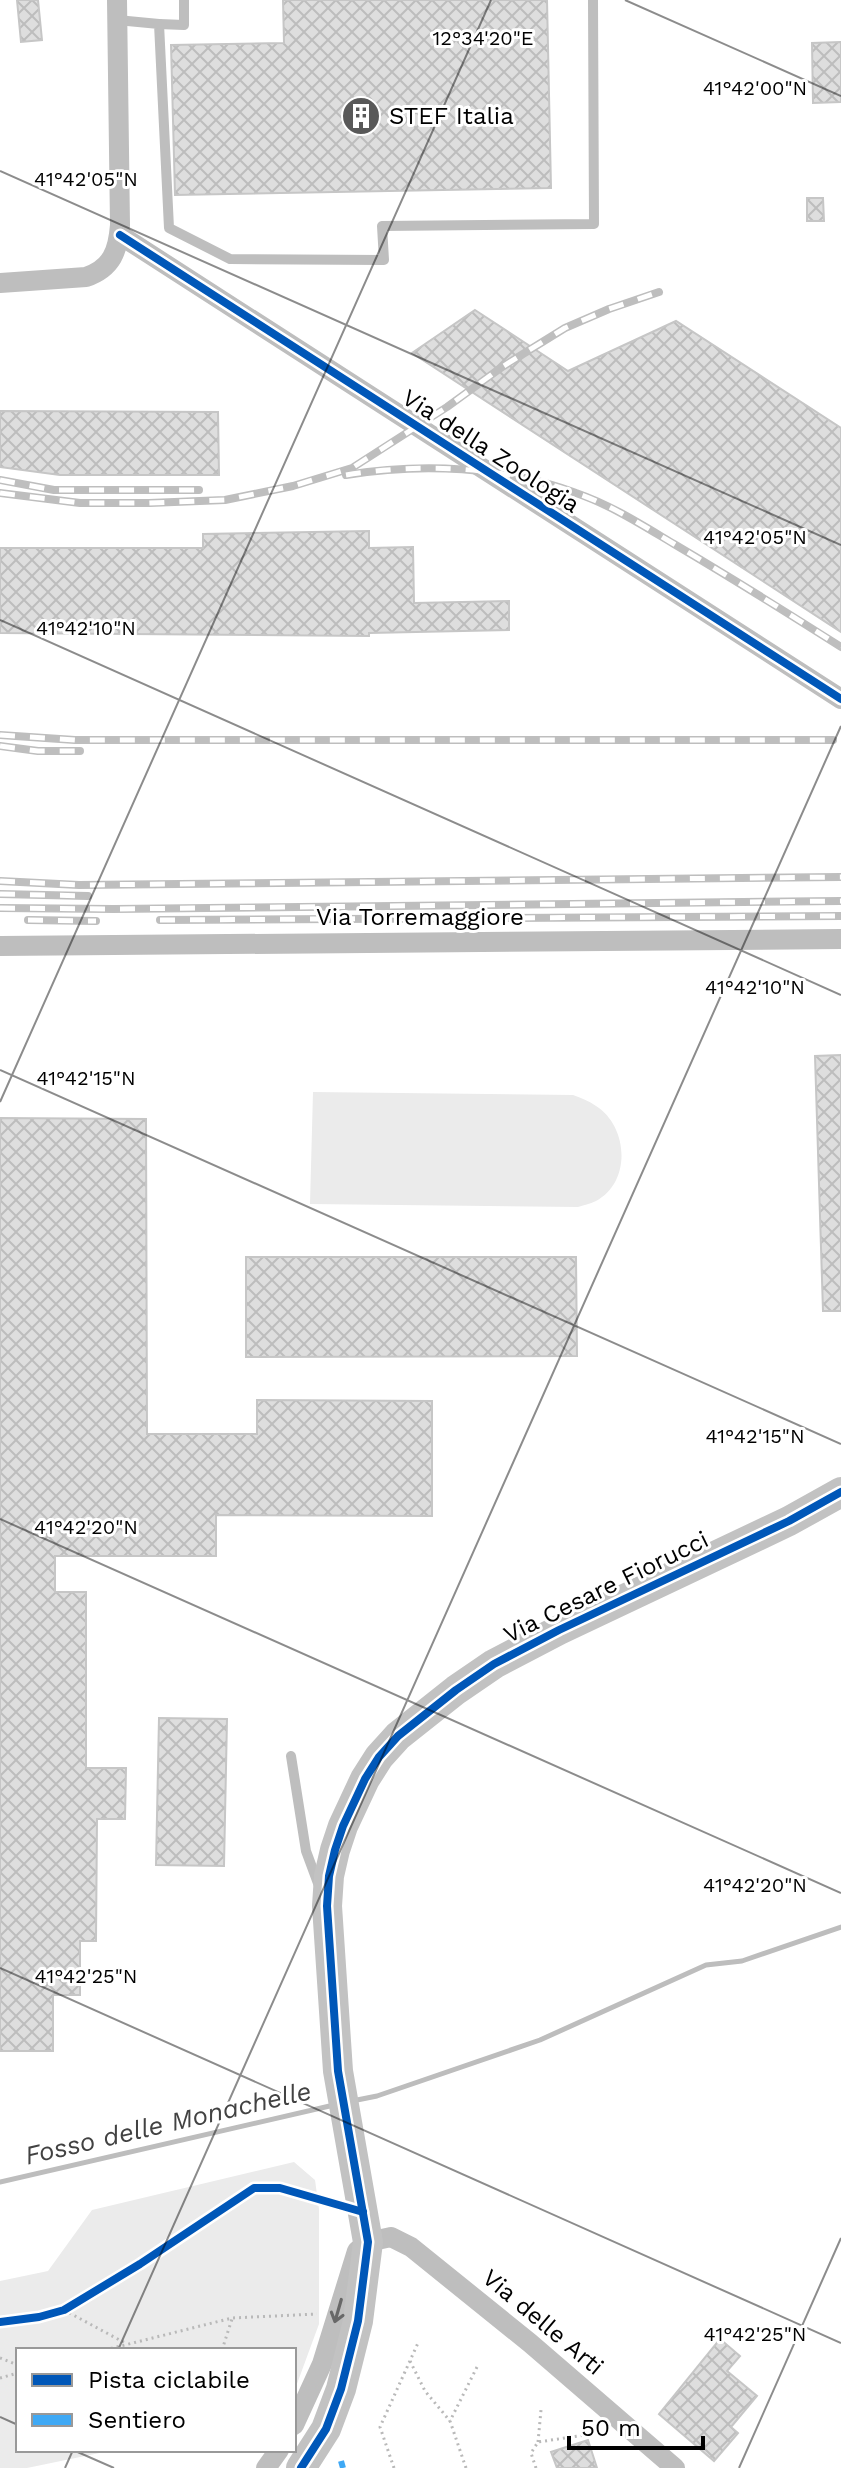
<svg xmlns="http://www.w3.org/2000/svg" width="841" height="2468" font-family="'Work Sans',sans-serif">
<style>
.green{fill:#ebebeb}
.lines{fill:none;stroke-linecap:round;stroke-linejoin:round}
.stream{stroke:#bdbdbd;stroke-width:5}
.building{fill:url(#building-cross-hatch);stroke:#c6c6c6;stroke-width:2}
.path{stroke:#b9b9b9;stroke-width:3;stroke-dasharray:2 4;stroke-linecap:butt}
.lane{stroke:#bebebe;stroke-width:10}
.street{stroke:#bebebe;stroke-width:20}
.secondary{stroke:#c2c2c2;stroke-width:30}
.rail-casing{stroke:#bebebe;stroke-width:8}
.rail{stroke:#fff;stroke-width:5;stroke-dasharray:15;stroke-linecap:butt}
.quiet{stroke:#3fa9f5;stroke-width:6;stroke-dasharray:12 6;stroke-linecap:butt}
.cycleway-casing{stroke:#fff;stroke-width:13}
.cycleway{stroke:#0057b8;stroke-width:8}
.oneway{stroke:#686868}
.ticks{fill:none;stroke:#000;stroke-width:2;stroke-opacity:0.45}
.labels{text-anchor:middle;stroke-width:6;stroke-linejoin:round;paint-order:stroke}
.poi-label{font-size:24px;fill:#000;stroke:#fff;text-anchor:start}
.street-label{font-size:24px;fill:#000;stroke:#fff}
.water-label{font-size:26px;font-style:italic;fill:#424242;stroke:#fff}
.ticks-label{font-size:20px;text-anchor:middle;fill:#000;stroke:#fff;stroke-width:6;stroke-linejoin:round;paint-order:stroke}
</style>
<defs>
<pattern id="building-cross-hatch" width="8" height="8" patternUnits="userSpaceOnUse" patternTransform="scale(2)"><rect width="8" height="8" fill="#dedede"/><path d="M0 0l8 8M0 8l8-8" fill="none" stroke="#bdbdbd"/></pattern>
</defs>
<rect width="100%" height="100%" fill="#fff"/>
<!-- green -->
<g class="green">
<path d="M313,1092L573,1095C581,1098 589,1101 596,1106C628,1126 632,1182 596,1201C590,1204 583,1205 578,1207L310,1204Z"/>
<path d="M294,2162L315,2180L319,2209V2324L294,2392V2350H18V2450H114L27,2468H0V2281L48,2271L92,2210Z"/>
</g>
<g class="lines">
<!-- stream -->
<g class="stream">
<path d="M352,2101L377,2096L540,2040L706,1965L742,1961L841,1927"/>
<path d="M0,2182L334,2105"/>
</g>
</g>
<!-- building -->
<g class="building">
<path d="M17,0H38L42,40L21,42Z"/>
<path d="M283,0H547L551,188L175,195L171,45L284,43Z"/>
<path d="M841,42V102L813,103L812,43Z"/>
<path d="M807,198H823L824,221H807Z"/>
<path d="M475,310L568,371L676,321L841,428V632L412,353Z"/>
<path d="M0,411L218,412L219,475H60L0,467Z"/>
<path d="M369,531V548L413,547L414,603L509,601V630L369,633V636L0,633V548H203V534Z"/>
<path d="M841,1055V1311H823L815,1056Z"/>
<path d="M0,1118L146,1119L147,1434H257V1400L432,1401V1516L216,1515V1556H55V1592H86V1768H126L125,1819H97L96,1941H80V1995H53V2051H0Z"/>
<path d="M246,1257H576L577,1356L246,1357Z"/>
<path d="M159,1718L227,1719L224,1866L156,1865Z"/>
<path d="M720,2339L740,2356L727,2371L757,2396L731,2427L738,2433L714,2461L659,2414Z"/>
<path d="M588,2440L597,2468H557L551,2452Z"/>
</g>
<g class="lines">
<!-- path -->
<g class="path">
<path d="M64,2310L127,2344"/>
<path d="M105,2350L232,2318L317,2314"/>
<path d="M222,2350L232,2319"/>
<path d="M0,2358L18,2365"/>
<path d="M410,2361L425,2391L450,2421"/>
<path d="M0,2378L18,2373"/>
<path d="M538,2442L541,2410"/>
<path d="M394,2468L380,2427L418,2343"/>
<path d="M466,2468L450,2421L478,2365"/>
<path d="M536,2468L531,2453L538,2442L585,2435L595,2431"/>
</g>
<!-- lane -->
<g class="lane">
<path d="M117,20L159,24L169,228L230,259L384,260L382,226L594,224L593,0"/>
<path d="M159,24L184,25V0"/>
<path d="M291,1756L306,1851L319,1886"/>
</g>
<!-- street -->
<g class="street">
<path d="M120,235L841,699"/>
<path d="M0,283L86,277C112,268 118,251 120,225L117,0"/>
<path d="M0,946L841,939"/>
<path d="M294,2425L322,2364L357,2251L368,2242L391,2237L411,2247L530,2343L675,2468"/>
<path d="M266,2468L279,2450"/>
</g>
<!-- secondary -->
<path class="secondary" d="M301,2468L326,2429L341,2389L358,2321L368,2242L338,2071L327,1906L329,1876L335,1850L343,1826L365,1779L379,1757L398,1736L456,1690L494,1664L559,1630L789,1521L841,1492"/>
<!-- rail casing -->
<g class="rail-casing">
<g id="rail">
<path d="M346,475C420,463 505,466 576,493C611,505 642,525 674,544C730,577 786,612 841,647"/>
<path d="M0,480L54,490H199"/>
<path d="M0,493L80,503H149L225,500L293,486L352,468L447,407L502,367L565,328L609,309L659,292"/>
<path d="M0,735L75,740H833"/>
<path d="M0,746L38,751H80"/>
<path d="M0,881L79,885L841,877"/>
<path d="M0,894L88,896"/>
<path d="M0,908L114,909L841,901"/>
<path d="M28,920L96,921"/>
<path d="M160,920L841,916"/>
</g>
</g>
<!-- rail -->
<use href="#rail" class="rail"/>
<!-- quiet -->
<path class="quiet" d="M341,2461L343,2468"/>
<!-- cycleway casing -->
<g class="cycleway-casing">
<g id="cycleway">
<path d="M120,235L841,699"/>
<path d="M0,2322L39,2317L64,2310L140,2264L254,2188H280L363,2212"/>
<path d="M301,2468L326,2429L341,2389L358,2321L368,2242L338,2071L327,1906L329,1876L335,1850L343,1826L365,1779L379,1757L398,1736L456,1690L494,1664L559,1630L789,1521L841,1492"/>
</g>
</g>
<!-- cycleway -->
<use href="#cycleway" class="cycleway"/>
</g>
<!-- one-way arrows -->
<defs><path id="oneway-shaft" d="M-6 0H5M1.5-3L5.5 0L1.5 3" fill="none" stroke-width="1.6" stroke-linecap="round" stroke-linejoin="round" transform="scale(2)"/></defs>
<use class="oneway" href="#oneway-shaft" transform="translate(338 2311) rotate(106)"/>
<!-- ticks -->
<path class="ticks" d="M625,0L841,96M0,171L841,545M0,620L841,995M0,1070L841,1444M0,1102L491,0M0,1519L841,1893M0,1968L841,2343M118,2350L841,726M0,2417L18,2425M73,2450L114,2468M65,2468L73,2450M739,2468L841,2238"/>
<!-- icons -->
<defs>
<g id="building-disc" transform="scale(2)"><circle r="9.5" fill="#595959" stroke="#fff"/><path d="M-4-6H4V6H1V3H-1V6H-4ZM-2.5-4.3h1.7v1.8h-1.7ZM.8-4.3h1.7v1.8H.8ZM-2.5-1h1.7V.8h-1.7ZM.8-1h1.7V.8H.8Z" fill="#fff"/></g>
</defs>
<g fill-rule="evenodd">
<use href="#building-disc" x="361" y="116"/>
</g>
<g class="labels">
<!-- poi labels -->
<g class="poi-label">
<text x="389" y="124">STEF Italia</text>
</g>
<!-- street labels -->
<g class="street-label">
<text transform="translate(491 451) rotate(33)" y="8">Via della Zoologia</text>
<text x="420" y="925">Via Torremaggiore</text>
<text transform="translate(606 1587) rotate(-26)" y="8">Via Cesare Fiorucci</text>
<text transform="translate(543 2322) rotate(40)" y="8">Via delle Arti</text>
</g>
<!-- water labels -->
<g class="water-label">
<text transform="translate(168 2123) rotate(-13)" y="9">Fosso delle Monachelle</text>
</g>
</g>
<g class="ticks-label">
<text x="483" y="45">12°34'20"E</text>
<text x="755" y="95">41°42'00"N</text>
<text x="86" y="186">41°42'05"N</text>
<text x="755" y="544">41°42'05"N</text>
<text x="86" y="635">41°42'10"N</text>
<text x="755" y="994">41°42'10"N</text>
<text x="86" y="1085">41°42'15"N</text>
<text x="755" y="1443">41°42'15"N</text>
<text x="86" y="1534">41°42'20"N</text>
<text x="755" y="1892">41°42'20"N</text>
<text x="86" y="1983">41°42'25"N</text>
<text x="755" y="2341">41°42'25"N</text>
</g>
<!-- legend -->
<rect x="16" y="2348" width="280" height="104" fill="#ffffff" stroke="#999999" stroke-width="2"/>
<rect x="32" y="2374" width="40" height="12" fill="#0057b8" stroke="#999999" stroke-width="2"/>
<text x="88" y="2388" font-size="24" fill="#000000">Pista ciclabile</text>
<rect x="32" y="2414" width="40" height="12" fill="#3fa9f5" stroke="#999999" stroke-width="2"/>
<text x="88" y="2428" font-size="24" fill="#000000">Sentiero</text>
<!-- scale -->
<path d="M569 2436v12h134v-12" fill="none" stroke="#000000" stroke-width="4"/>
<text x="581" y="2436" font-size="24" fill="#000000" stroke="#ffffff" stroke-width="6" paint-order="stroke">50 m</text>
</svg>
